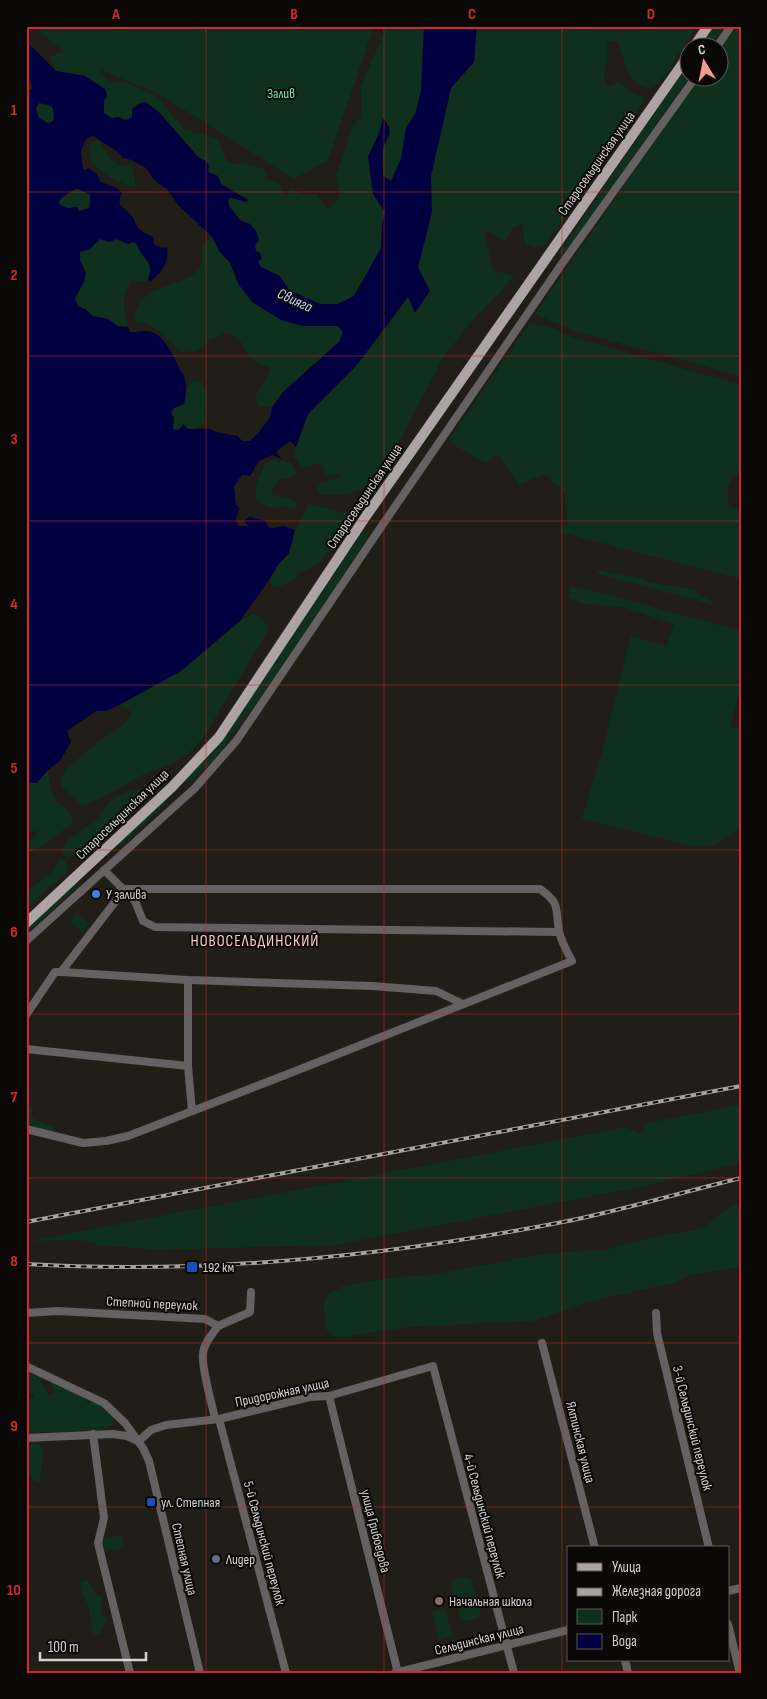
<svg xmlns="http://www.w3.org/2000/svg" width="767" height="1699" font-family="'Sofia Sans Condensed',sans-serif">
<style>
.green{fill:#0e301d}
.water{fill:#000041;fill-rule:evenodd}
.lines{fill:none;stroke-linecap:round;stroke-linejoin:round}
.minor{stroke:#656061;stroke-width:8}
.major{stroke:#ada3a5;stroke-width:10}
.rail-casing{stroke:#a7a49f;stroke-width:4}
.rail{stroke:#0a0806;stroke-width:2;stroke-dasharray:5.5;stroke-linecap:butt}
.grid{fill:none;stroke:#d62828;stroke-width:1;stroke-opacity:0.55}
.shop-dot{fill:#3f7fe0;stroke:#0a0806;stroke-width:2}
.transit-dot{fill:#1a4fb4;stroke:#0a0806;stroke-width:2}
.service-dot{fill:#5c6f8a;stroke:#0a0806;stroke-width:2}
.education-dot{fill:#8d6e63;stroke:#0a0806;stroke-width:2}
.labels{text-anchor:middle;stroke-width:4;stroke-linejoin:round;paint-order:stroke}
.park-label{font-size:14px;fill:#6eeca5;stroke:#0a0806}
.street-label{font-size:14px;fill:#d6d3cf;stroke:#0a0806}
.poi-label{font-size:14px;fill:#d6d3cf;stroke:#0a0806;text-anchor:start}
.water-label{font-size:15px;font-style:italic;fill:#c0d7fe;stroke:#0a0806}
.quarter-label{font-size:16px;letter-spacing:1px;fill:#ffcbc5;stroke:#0a0806}
.neatline{fill:none;stroke:#d62828;stroke-width:2}
.grid-label{font-size:16px;text-anchor:middle;font-weight:bold;fill:#d62828}
</style>
<rect width="100%" height="100%" fill="#211e17"/>
<!-- green -->
<g class="green">
<path d="M33,26H374L328,160L294,179L159,94L99,69L108,81L129,83L157,97L185,130L217,138L227,161L234,164L245,163L262,168L266,174V179L278,183L286,197L292,186L299,194L317,195L326,208L331,207L340,197L335,174L341,163L352,127L361,116V85L387,26H424L421,91L415,114L406,128L401,159L391,181L383,176V149L390,134L383,119L379,134L368,156L373,194L385,212L382,224L381,248L354,296L338,304H320L289,290L269,270L261,267L257,262L262,258L260,253L256,251L250,224C239,220 230,211 228,198H232L246,202L248,199L220,183L208,172L206,161L198,157L180,136L132,117L126,120L118,117L112,119L104,114V101L85,76L56,71L50,57L58,53H66Z"/>
<path d="M477,26H505L506,28V26H576L598,37L578,26H697L664,77L653,88C626,89 626,59 617,41L607,42L608,58L604,74L605,83L610,87L619,82L633,93L644,98L639,109L569,213L544,245L534,248L525,244L522,224L513,227L507,239H500L492,233L485,232L492,270L515,276L509,281L505,287L472,321L444,356L383,473C361,492 351,496 322,495L317,490L320,483L339,478L340,475H325L323,472L324,467L317,463L306,467L300,465L294,457L296,447L308,414L357,365L409,296L415,312L418,267L432,212L431,176L451,88L474,62Z"/>
<path d="M715,26H725L710,47H700Z"/>
<path d="M735,26H741V376L575,331L537,315V311L699,78H720V48Z"/>
<path d="M689,63V77L577,238L567,250L561,254H558Z"/>
<path d="M39,103L52,107L54,118L52,122L48,123L39,118L36,108Z"/>
<path d="M96,140H98L102,148L117,165H132L136,186L134,188C131,187 103,174 102,172C97,168 95,163 90,160L89,147Z"/>
<path d="M75,189L87,192L90,195V204L87,209L79,211L77,207L68,208L60,205L59,201Z"/>
<path d="M212,237L219,251L230,263L239,285L281,320L303,326H338L343,332L339,342L283,392L272,407L259,406L255,396L266,380L270,368L251,359L239,339L228,332L211,339L197,351L180,352C166,337 156,325 135,321C134,285 180,289 198,270C208,259 194,247 212,237Z"/>
<path d="M100,239L109,242L117,239L127,243L134,242C142,248 148,260 151,270L146,282L132,281C119,296 125,309 128,327L118,326L108,319L93,316L85,309L78,306L75,299L84,282L86,273L80,260V252L90,249Z"/>
<path d="M530,323L546,326L572,337L741,385V476H733C727,487 726,495 730,507L741,510V579L559,532L567,522L565,493L544,474L519,485L499,456L494,455L486,463L455,446L449,439Z"/>
<path d="M194,380L202,382L208,396L204,412L206,422L196,429H188L185,425L176,430L172,427L174,418L171,412L174,408L184,404L186,389Z"/>
<path d="M276,459L291,463L297,473L292,478C279,478 274,481 271,494C281,497 288,496 296,503L295,509L284,507L271,508L257,501C253,487 259,476 266,463Z"/>
<path d="M309,504L346,513L348,520L326,555L313,567L303,571L289,583L274,588L269,580L278,565L289,553L295,530Z"/>
<path d="M367,531L368,534L367,540L253,708L227,741L222,754L192,780L185,783L186,778L220,742L359,536Z"/>
<path d="M597,570L642,578L648,582L694,590C700,597 710,598 715,605L600,575Z"/>
<path d="M570,587L591,590L741,631V687L730,727L737,729L741,714V828L715,845L693,846L582,819L604,744L631,636L667,646L674,624L622,607L586,604L568,598Z"/>
<path d="M252,614L261,617L269,629L203,738L187,754L170,765L146,773L99,799L81,805L62,787V778L66,769L98,742L125,723L132,713L128,709L123,707L121,704L181,671L240,621Z"/>
<path d="M48,770C50,780 51,797 59,804C68,812 68,809 74,822L44,845L28,852H26V847L37,833L36,830L26,834V780L28,782L37,783Z"/>
<path d="M152,787L154,789L153,791L134,805L102,835L83,846L72,856L66,857C63,853 61,850 64,846C69,836 83,831 91,824C100,817 105,805 115,798C125,791 140,787 152,787Z"/>
<path d="M165,799L166,802L164,806L120,846L117,842Z"/>
<path d="M62,858L66,862L67,868L65,873L26,909V893L53,871L60,859Z"/>
<path d="M74,882L78,886L26,934V925Z"/>
<path d="M76,913L90,924L83,932L70,922Z"/>
<path d="M26,1104L30,1105L33,1108L31,1116L37,1121L53,1126L55,1131L53,1134L26,1123Z"/>
<path d="M741,1105V1163L645,1186L336,1245L157,1250L99,1245L81,1240L35,1241L34,1240L626,1127L638,1133L642,1131L646,1123Z"/>
<path d="M741,1204V1267L691,1275L674,1283L591,1301L533,1321L409,1327L342,1337L333,1336L326,1329L323,1303L328,1295L343,1286L395,1277L431,1275L548,1253L605,1250L642,1240L703,1228L733,1205Z"/>
<path d="M29,1373L41,1378L44,1388L49,1395H52L54,1391L49,1380L84,1395L85,1400L89,1403L98,1402L112,1414L114,1424C100,1436 46,1431 26,1432V1403L35,1396L26,1392V1375Z"/>
<path d="M35,1442L40,1444L43,1451L40,1481L36,1483L26,1471V1448Z"/>
<path d="M121,1535L124,1547L104,1552L101,1539Z"/>
<path d="M466,1577L471,1580L481,1613L478,1618L465,1621L460,1618L450,1583L453,1581Z"/>
<path d="M87,1580L96,1594L102,1597V1615L107,1619L101,1633L96,1635L93,1633L88,1605L80,1587L82,1582Z"/>
<path d="M445,1608L452,1636L439,1640L432,1611Z"/>
</g>
<!-- water -->
<path class="water" d="M424,26H477L474,62L451,88L431,176L432,212L418,267L430,291L415,313L408,297L357,365L308,414L296,447L290,441L276,452L282,459L272,455L259,461L250,476L242,475L234,486L236,505L240,508L236,518L238,526H248L244,521L250,517L266,521L268,527L272,528L284,526L295,530L289,553L278,565L269,580L240,621L181,671L121,704L106,711H96L67,731L71,742L60,761L48,770L37,783L28,782L26,779V92L32,89L31,81L26,78V41L56,71L85,76L105,89L107,96L104,101V113L112,118L118,117L126,120L132,117V109L140,103L146,102L160,113L198,157L206,161L209,166L208,172L218,176L221,184L248,200L246,202L232,198L228,199L229,206L241,221L250,224L256,231L259,240L255,246L256,251L260,253L262,258L258,262L261,267L280,276L289,290L320,304H338L354,296L381,248L382,224L385,212L373,194L368,156L379,134L383,118C397,134 385,136 383,151C382,159 383,168 383,176L391,181L401,159L406,128L415,114L421,91ZM39,103L49,105L53,108L54,118L52,122L48,123L39,118L36,108ZM93,136L118,152L123,158L131,160L146,168L151,176L159,184L167,189L178,205L212,237L219,251L230,263L239,285L252,302L281,320L303,326H338L343,332L339,342L283,392L272,407L270,417L259,432L250,441H242L238,436L216,432L210,429H188L183,424L179,430L173,429L174,418L171,412L174,408L184,404C186,396 187,384 184,376C183,373 180,370 178,366C174,356 166,340 156,334C147,328 139,333 130,332L128,327L118,326L108,319L93,316L85,309L78,306L75,298L84,282L86,273L80,260V252L90,249L100,239L109,242L117,239L127,244L134,242C139,246 138,248 141,253C149,264 153,265 148,280L151,281C161,273 170,262 167,247L161,248L154,244V237C147,234 141,232 137,226C135,223 134,218 131,215C124,205 115,209 122,193L117,188L101,182L96,173L88,168L85,170L83,169L81,151L86,139ZM78,189L90,195V204L89,208L79,211L77,207L68,208L60,205L59,201C63,196 72,189 78,189Z"/>
<g class="lines">
<!-- minor -->
<g class="minor">
<path d="M716,48L731,26"/>
<path d="M104,870L135,901L143,921L155,927L559,932"/>
<path d="M125,889L61,972L188,980L372,986L436,991L463,1004"/>
<path d="M26,941L195,788L237,740L381,527L561,265L695,78"/>
<path d="M188,980V1066L192,1111"/>
<path d="M26,1015L55,972H61"/>
<path d="M26,1049L188,1066"/>
<path d="M26,1129L83,1143L106,1141L128,1136L293,1072L572,961C567,952 561,941 559,931C555,908 561,904 540,889H125"/>
<path d="M26,1313L58,1311L205,1319L218,1326L250,1312L251,1292"/>
<path d="M656,1313L657,1333L709,1548"/>
<path d="M542,1343L595,1548"/>
<path d="M26,1366L104,1403L125,1423L143,1448L149,1461L200,1673"/>
<path d="M329,1396L398,1673"/>
<path d="M215,1419C212,1403 201,1368 203,1353C204,1343 212,1335 218,1326"/>
<path d="M219,1419L286,1673"/>
<path d="M93,1434L104,1518L98,1543L130,1673"/>
<path d="M26,1438L113,1434L127,1436L138,1441"/>
<path d="M139,1441L151,1430L166,1425L219,1419L310,1397L329,1396L433,1366L514,1673"/>
<path d="M728,1591L741,1588"/>
<path d="M728,1624L740,1673"/>
<path d="M625,1660L628,1673"/>
<path d="M395,1673L568,1630"/>
</g>
<!-- major -->
<g class="major">
<path d="M693,48L708,26"/>
<path d="M26,923L172,787L219,737L364,519L690,53"/>
</g>
<!-- rail casing -->
<g class="rail-casing">
<g id="rail">
<path d="M26,1222L741,1086"/>
<path d="M26,1264C208,1275 390,1256 568,1221C626,1209 683,1192 741,1178"/>
</g>
</g>
<!-- rail -->
<use href="#rail" class="rail"/>
</g>
<!-- grid -->
<path class="grid" d="M206,26V1673M384,26V1673M562,26V1673M26,192H741M26,356H741M26,521H741M26,685H741M26,850H741M26,1014H741M26,1178H741M26,1343H741M26,1507H741"/>
<!-- markers -->
<circle class="shop-dot" cx="96" cy="894" r="5"/>
<g class="transit-dot">
<rect x="186" y="1261" width="12" height="12" rx="2.5"/>
<rect x="146" y="1497" width="10" height="10" rx="2.5"/>
</g>
<circle class="service-dot" cx="216" cy="1559" r="5"/>
<circle class="education-dot" cx="439" cy="1601" r="5"/>
<g class="labels">
<!-- park labels -->
<g class="park-label">
<text x="281" y="98">Залив</text>
</g>
<!-- street labels -->
<g class="street-label">
<text transform="translate(596 163) rotate(-55)" y="5">Старосельдинская улица</text>
<text transform="translate(364 496) rotate(-56)" y="5">Старосельдинская улица</text>
<text transform="translate(122 814) rotate(-44)" y="5">Старосельдинская улица</text>
<text transform="translate(152 1303) rotate(3)" y="5">Степной переулок</text>
<text transform="translate(282 1392) rotate(-12)" y="5">Придорожная улица</text>
<text transform="translate(693 1428) rotate(76)" y="5">3-й Сельдинский переулок</text>
<text transform="translate(581 1442) rotate(76)" y="5">Ялтинская улица</text>
<text transform="translate(485 1516) rotate(75)" y="5">4-й Сельдинский переулок</text>
<text transform="translate(376 1531) rotate(76)" y="5">улица Грибоедова</text>
<text transform="translate(265 1543) rotate(75)" y="5">5-й Сельдинский переулок</text>
<text transform="translate(185 1559) rotate(77)" y="5">Степная улица</text>
<text transform="translate(479 1639) rotate(-14)" y="5">Сельдинская улица</text>
</g>
<!-- poi labels -->
<g class="poi-label">
<text x="106" y="899">У залива</text>
<text x="203" y="1272">192 км</text>
<text x="161" y="1507">ул. Степная</text>
<text x="226" y="1564">Лидер</text>
<text x="449" y="1606">Начальная школа</text>
</g>
<!-- water labels -->
<g class="water-label">
<text transform="translate(295 300) rotate(25)" y="5">Свияга</text>
</g>
<!-- quarter labels -->
<g class="quarter-label">
<text x="255" y="946">НОВОСЕЛЬДИНСКИЙ</text>
</g>
</g>
<!-- border -->
<rect width="767" height="1699" fill="none" stroke="#0a0806" stroke-width="55"/>
<!-- legend -->
<rect x="567" y="1546" width="162" height="115" fill="#0a0806" stroke="#5c5956"/>
<rect x="577" y="1563" width="25" height="8" fill="#ada3a5" stroke="#5c5956"/>
<text x="612" y="1572" font-size="15" fill="#d6d3cf">Улица</text>
<rect x="577" y="1588" width="25" height="8" fill="#a7a49f" stroke="#5c5956"/>
<text x="612" y="1596" font-size="15" fill="#d6d3cf">Железная дорога</text>
<rect x="577" y="1609" width="25" height="15" fill="#0e301d" stroke="#5c5956"/>
<text x="612" y="1622" font-size="15" fill="#d6d3cf">Парк</text>
<rect x="577" y="1634" width="25" height="15" fill="#000041" stroke="#5c5956"/>
<text x="612" y="1646" font-size="15" fill="#d6d3cf">Вода</text>
<!-- north arrow -->
<g transform="translate(704 62) rotate(350)"><circle r="24" fill="#0a0806" stroke="#5c5956"/>
<path d="M0-4L9 19L0 12L-9 19Z" fill="#f59c94"/>
<text y="-8" font-size="14" font-weight="bold" text-anchor="middle" fill="#d6d3cf">С</text>
</g>
<!-- scale -->
<path d="M40 1652v8h106v-8" fill="none" stroke="#d6d3cf" stroke-width="2.5"/>
<text x="48" y="1652" font-size="15" fill="#d6d3cf" stroke="#0a0806" stroke-width="4" paint-order="stroke">100 m</text>
<rect x="28" y="28" width="712" height="1644" class="neatline"/>
<g class="grid-label">
<text x="116" y="19">A</text>
<text x="294" y="19">B</text>
<text x="472" y="19">C</text>
<text x="651" y="19">D</text>
<text x="14" y="115">1</text>
<text x="14" y="280">2</text>
<text x="14" y="444">3</text>
<text x="14" y="609">4</text>
<text x="14" y="773">5</text>
<text x="14" y="937">6</text>
<text x="14" y="1102">7</text>
<text x="14" y="1266">8</text>
<text x="14" y="1431">9</text>
<text x="14" y="1595">10</text>
</g>
</svg>
